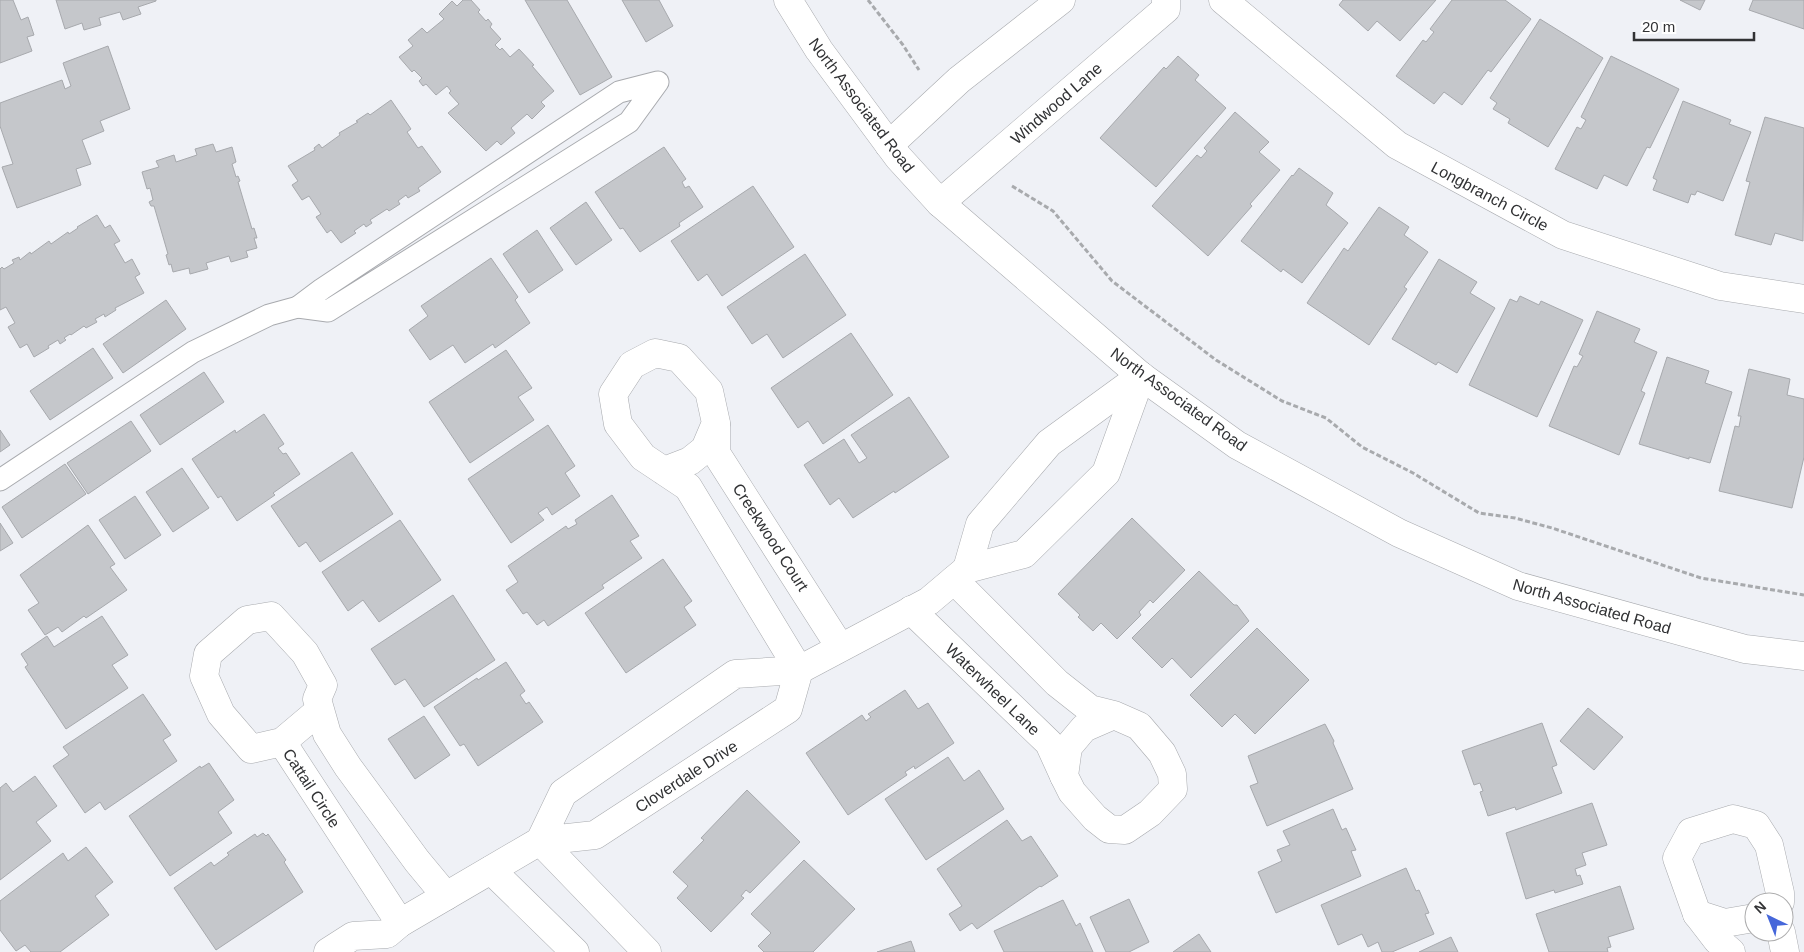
<svg xmlns="http://www.w3.org/2000/svg" width="1804" height="952" font-family="Arial,sans-serif">
<style>
.building{fill:#c5c7cb;stroke:#a7a9ad}
.lines{fill:none;stroke-linecap:round;stroke-linejoin:round}
.service-casing{stroke:#a8aaae;stroke-width:23}
.minor-casing{stroke:#a8aaae;stroke-width:29}
.tertiary-casing{stroke:#a8aaae;stroke-width:29}
.path{stroke:#a8aaad;stroke-width:3;stroke-dasharray:5 2.5;stroke-linecap:butt}
.service{stroke:#fff;stroke-width:21}
.minor{stroke:#fff;stroke-width:28}
.tertiary{stroke:#fff;stroke-width:28}
.labels{text-anchor:middle;stroke-width:4;stroke-linejoin:round;paint-order:stroke}
.street-label{font-size:16px;fill:#313234;stroke:#fff}
</style>
<rect width="100%" height="100%" fill="#eff1f6"/>
<!-- building -->
<g class="building">
<path d="M0,0H13L21,20L28,17L34,35L27,37L32,51L0,63Z"/>
<path d="M56,0H156V1L138,7L141,14L123,20L120,12L99,18L101,25L84,30L82,23L65,29Z"/>
<path d="M463,0H471L480,10L478,12L486,21L488,19L492,24L490,27L501,39L495,45L500,50L502,48L510,57L519,49L534,65L532,66L554,91L541,102L545,106L532,119L527,114L511,128L515,133L501,145L497,141L486,151L448,113L459,104L449,93L451,91L447,86L436,95L426,84L423,86L419,81L422,78L414,70L412,72L399,57L413,46L408,40L422,28L427,33L444,19L439,14L452,1L457,6Z"/>
<path d="M525,0H567L612,77L580,95Z"/>
<path d="M622,0H659L673,26L646,42Z"/>
<path d="M1343,0H1436L1400,41L1377,21L1368,31L1339,5Z"/>
<path d="M1452,0H1505L1531,19L1491,72L1488,70L1462,105L1444,92L1434,104L1396,76L1423,40L1426,42L1434,32L1430,29Z"/>
<path d="M1680,0H1705L1700,10Z"/>
<path d="M1753,0H1804V29L1749,10Z"/>
<path d="M1540,19L1603,58L1548,147L1508,123L1510,119L1493,109L1497,103L1490,98Z"/>
<path d="M108,46L130,109L100,121L104,131L82,140L91,164L76,169L81,185L17,208L2,167L13,164L0,126V103L62,80L65,89L71,86L63,63Z"/>
<path d="M1178,56L1199,75L1195,80L1226,108L1156,187L1100,138L1164,67L1166,69Z"/>
<path d="M1611,56L1679,89L1650,148L1647,147L1627,186L1604,175L1597,189L1555,169L1577,127L1581,129L1586,120L1581,117Z"/>
<path d="M391,100L411,129L407,132L418,148L422,146L441,172L418,188L420,191L408,198L406,195L398,201L400,204L389,211L387,209L370,220L372,223L366,227L364,224L354,231L356,233L341,243L331,230L327,233L316,217L321,214L309,196L302,200L292,185L298,181L288,166L315,150L314,148L319,144L322,148L340,135L339,133L358,122L356,121L368,113L370,115Z"/>
<path d="M1683,101L1731,120L1729,124L1751,132L1723,201L1697,191L1695,195L1691,194L1688,203L1653,190L1657,180L1653,178Z"/>
<path d="M1235,112L1269,142L1259,152L1280,170L1250,204L1252,206L1208,256L1152,206L1197,155L1201,158L1207,151L1204,148Z"/>
<path d="M1765,117L1804,128L1803,241L1775,233L1771,245L1735,235L1750,182L1746,181Z"/>
<path d="M213,144L216,152L232,147L236,162L232,164L236,177L238,176L240,181L238,182L252,229L254,228L257,238H254L257,248L246,251L248,257L231,262L229,256L206,263L208,269L190,274L189,268L173,272L171,264L169,265L166,255L168,254L154,206H151L149,202L153,200L150,188L147,189L142,172L159,167L156,161L174,155L176,162L197,155L195,149Z"/>
<path d="M664,147L686,179L682,182L685,188L689,186L703,207L679,223L680,226L640,252L623,228L620,229L595,192Z"/>
<path d="M1299,168L1333,193L1326,205L1348,223L1302,283L1283,269L1281,272L1241,241L1292,175L1293,176Z"/>
<path d="M753,186L794,247L722,296L707,274L698,281L671,241Z"/>
<path d="M586,202L612,240L576,265L550,228Z"/>
<path d="M1379,207L1409,227L1404,235L1428,252L1404,287L1407,289L1369,345L1307,303L1344,248L1348,251Z"/>
<path d="M97,215L105,228L110,225L120,241L114,244L125,263L132,259L140,274L135,277L144,293L115,308L116,310L105,317L104,314L95,319L97,322L86,328L84,326L71,335L70,334L64,338L66,340L60,344L58,340L48,346L49,348L34,357L27,344L20,348L8,327L15,323L6,307L0,310V269L2,267L4,269L14,263L12,260L19,257L20,260L30,252L31,254L49,241L51,244L68,232L69,234L78,228L77,227Z"/>
<path d="M537,230L563,270L529,293L503,254Z"/>
<path d="M805,254L846,315L783,358L767,334L752,344L727,307Z"/>
<path d="M491,258L518,297L515,300L530,323L495,348L493,344L465,363L453,345L430,360L409,330L428,316L421,306Z"/>
<path d="M1439,259L1477,282L1470,293L1495,308L1457,373L1438,362L1436,365L1392,339Z"/>
<path d="M1520,296L1539,305L1541,301L1583,320L1537,417L1469,385L1510,299L1517,302Z"/>
<path d="M166,300L186,329L123,373L103,344Z"/>
<path d="M1597,311L1640,329L1634,342L1657,352L1641,391L1645,393L1619,455L1549,426L1574,366L1577,367L1583,356L1579,354Z"/>
<path d="M851,333L893,395L823,444L808,421L798,428L771,388Z"/>
<path d="M93,348L113,378L50,420L30,391Z"/>
<path d="M506,350L532,388L518,397L534,420L470,463L429,402Z"/>
<path d="M1667,357L1709,371L1705,383L1732,392L1710,463L1689,457V459L1639,444Z"/>
<path d="M1749,369L1790,379L1787,395L1804,399V457L1792,508L1719,491L1735,426L1739,427L1741,416H1738Z"/>
<path d="M204,372L224,402L160,445L140,415Z"/>
<path d="M909,397L949,457L895,493L894,491L853,518L839,498L830,505L804,465L844,439L859,463L867,458L851,435Z"/>
<path d="M264,414L284,444L278,448L283,454L286,453L300,474L273,493L275,495L237,521L221,496L218,498L192,459L235,430L236,433Z"/>
<path d="M131,421L151,451L88,494L67,463Z"/>
<path d="M548,425L575,466L565,473L580,496L552,515L547,507L538,513L544,520L511,543L468,479Z"/>
<path d="M0,430L10,445L0,452Z"/>
<path d="M352,452L393,514L320,562L306,542L299,547L271,506Z"/>
<path d="M65,464L86,494L22,538L2,507Z"/>
<path d="M182,468L209,508L173,532L146,492Z"/>
<path d="M612,495L639,536L630,541L642,558L602,585L604,588L548,626L544,620L537,625L527,612L523,614L506,590L518,582L508,566L566,526L568,529L577,524L575,520Z"/>
<path d="M135,496L161,535L125,559L99,520Z"/>
<path d="M1132,518L1185,570L1153,603L1150,600L1139,612L1141,615L1117,639L1101,623L1093,631L1078,617L1080,615L1058,594Z"/>
<path d="M400,520L441,580L379,622L363,600L348,611L322,572Z"/>
<path d="M0,523L13,543L0,551Z"/>
<path d="M88,525L115,564L110,567L127,590L86,618L84,616L62,632L58,627L45,635L28,610L39,603L20,575Z"/>
<path d="M663,559L692,601L684,607L696,625L626,673L585,613Z"/>
<path d="M1199,571L1234,605H1237L1249,621L1191,678L1172,658L1162,668L1132,638Z"/>
<path d="M453,595L495,660L424,707L405,679L395,685L371,649Z"/>
<path d="M102,616L128,655L112,665L128,688L66,729L25,667L28,665L21,654L47,636L54,647Z"/>
<path d="M1257,628L1309,680L1255,734L1235,714L1222,727L1190,695Z"/>
<path d="M506,662L525,691L520,695L526,704L529,702L543,722L478,766L464,744L460,746L434,707L477,678L478,680Z"/>
<path d="M905,690L918,709L928,703L954,743L915,769L914,766L905,772L907,775L848,815L806,753L862,715L866,721L871,717L868,714Z"/>
<path d="M143,694L171,735L163,740L177,761L105,810L100,802L85,813L53,766L69,755L63,747Z"/>
<path d="M1588,708L1623,737L1594,770L1560,741Z"/>
<path d="M424,716L450,755L415,779L388,739Z"/>
<path d="M1542,723L1557,765L1552,767L1562,793L1516,810L1515,807L1488,816L1480,792L1483,791L1480,783L1474,785L1462,751Z"/>
<path d="M1325,724L1334,741L1333,743L1353,789L1267,826L1250,786L1258,783L1248,756Z"/>
<path d="M948,757L964,781L979,770L1004,809L926,860L885,799Z"/>
<path d="M209,763L234,800L218,812L232,833L170,876L129,816L200,766L201,768Z"/>
<path d="M35,776L57,806L36,822L51,841L0,880V788L6,783L13,792Z"/>
<path d="M747,790L800,842L750,893L746,890L741,896L744,898L711,932L677,898L688,886L673,872L704,840L701,838Z"/>
<path d="M1592,803L1607,845L1582,853L1586,865L1575,869L1577,876L1580,875L1583,884L1555,893L1554,890L1526,899L1506,833Z"/>
<path d="M1333,809L1342,830L1346,828L1356,850L1351,851L1361,876L1276,913L1258,872L1282,861L1277,850L1290,845L1283,831Z"/>
<path d="M1007,820L1022,841L1031,836L1058,876L1041,887L1040,886L977,929L972,923L960,931L949,914L962,906L937,869Z"/>
<path d="M263,833L266,836L268,834L286,860L284,862L303,892L216,950L174,888L211,862L214,866L229,855L227,853L255,834L257,837Z"/>
<path d="M86,847L113,882L95,896L109,915L60,952H31L25,945L16,951L0,930V901L63,853L68,861Z"/>
<path d="M804,860L855,909L813,952H764L758,946L771,933L751,914Z"/>
<path d="M1406,868L1416,891L1419,890L1429,913L1425,914L1434,934L1392,952H1382L1378,942L1368,947L1362,934L1338,945L1321,905Z"/>
<path d="M1620,886L1634,929L1608,937L1611,947L1607,948L1608,952H1549L1536,914Z"/>
<path d="M1129,899L1149,942L1129,952H1106L1090,917Z"/>
<path d="M1063,900L1076,926L1080,923L1093,952H1004L994,931Z"/>
<path d="M1199,934L1211,952H1173Z"/>
<path d="M1451,937L1458,952H1419Z"/>
<path d="M911,941L915,952H877Z"/>
</g>
<g class="lines">
<!-- service casing -->
<g class="service-casing">
<g id="service">
<path d="M658,82L629,122L328,311L298,307L322,289L619,92Z"/>
<path d="M0,480L193,352L269,315L298,307"/>
</g>
</g>
<!-- minor casing -->
<g class="minor-casing">
<g id="minor">
<path d="M1223,0L1397,145L1563,235L1720,286L1804,299"/>
<path d="M889,145L959,80L1061,0"/>
<path d="M940,203L1166,9V0"/>
<path d="M716,425V453L840,647"/>
<path d="M664,471L690,461L705,449L716,423L709,391L679,358L655,353L632,365L613,394L618,424L643,457L688,487L799,670"/>
<path d="M967,569L980,524L1049,443L1141,376"/>
<path d="M954,580L1057,683L1090,709L1114,715L1139,726L1162,753L1172,774L1173,789L1150,813L1125,830L1109,829L1095,818L1072,792L1064,776L1068,747L1084,728L1114,715"/>
<path d="M911,610L1049,743L1064,776"/>
<path d="M799,670L788,709L595,835L540,841L563,793L735,674L799,670L929,601L967,569L1024,554L1106,473L1141,376"/>
<path d="M320,710L282,742L251,749L221,714L204,676L208,654L247,620L271,616L305,653L323,685L317,699L327,734L348,767L417,861L446,896"/>
<path d="M282,742L400,923"/>
<path d="M491,870L575,952"/>
<path d="M1697,914L1717,940L1731,952"/>
<path d="M1754,918L1725,923L1697,914L1677,858L1691,832L1733,819L1756,825L1769,845L1780,893V902"/>
<path d="M1781,932L1785,952"/>
<path d="M328,952L353,936L387,934L400,923L540,841L647,952"/>
</g>
</g>
<!-- tertiary casing -->
<g class="tertiary-casing">
<path id="tertiary" d="M788,0L819,50L898,157L940,203L1141,376L1237,445L1399,533L1518,586L1745,649L1804,656"/>
</g>
<!-- path -->
<g class="path">
<path d="M868,0L903,45L919,70"/>
<path d="M1012,186L1053,211L1112,281L1216,360L1282,401L1326,418L1362,447L1413,473L1479,513L1515,518L1552,528L1701,578L1804,595"/>
</g>
<!-- service -->
<use href="#service" class="service"/>
<!-- minor -->
<use href="#minor" class="minor"/>
<!-- tertiary -->
<use href="#tertiary" class="tertiary"/>
</g>
<g class="labels">
<!-- street labels -->
<g class="street-label">
<text transform="translate(1056 103) rotate(-41)" y="6">Windwood Lane</text>
<text transform="translate(862 105) rotate(53)" y="6">North Associated Road</text>
<text transform="translate(1490 196) rotate(28)" y="6">Longbranch Circle</text>
<text transform="translate(1179 399) rotate(36)" y="6">North Associated Road</text>
<text transform="translate(771 537) rotate(57)" y="6">Creekwood Court</text>
<text transform="translate(1592 606) rotate(16)" y="6">North Associated Road</text>
<text transform="translate(993 689) rotate(44)" y="6">Waterwheel Lane</text>
<text transform="translate(686 776) rotate(-33)" y="6">Cloverdale Drive</text>
<text transform="translate(312 788) rotate(57)" y="6">Cattail Circle</text>
</g>
</g>
<!-- north arrow -->
<g transform="translate(1769 917) rotate(317)"><circle r="24" fill="#ffffff" stroke="#adadae"/>
<path d="M0-4L9 19L0 12L-9 19Z" fill="#4667da"/>
<text y="-8" font-size="14" font-weight="bold" text-anchor="middle" fill="#313234">N</text>
</g>
<!-- scale -->
<path d="M1634 32v8h120v-8" fill="none" stroke="#313234" stroke-width="2.5"/>
<text x="1642" y="32" font-size="15" fill="#313234" stroke="#ffffff" stroke-width="4" paint-order="stroke">20 m</text>
</svg>
